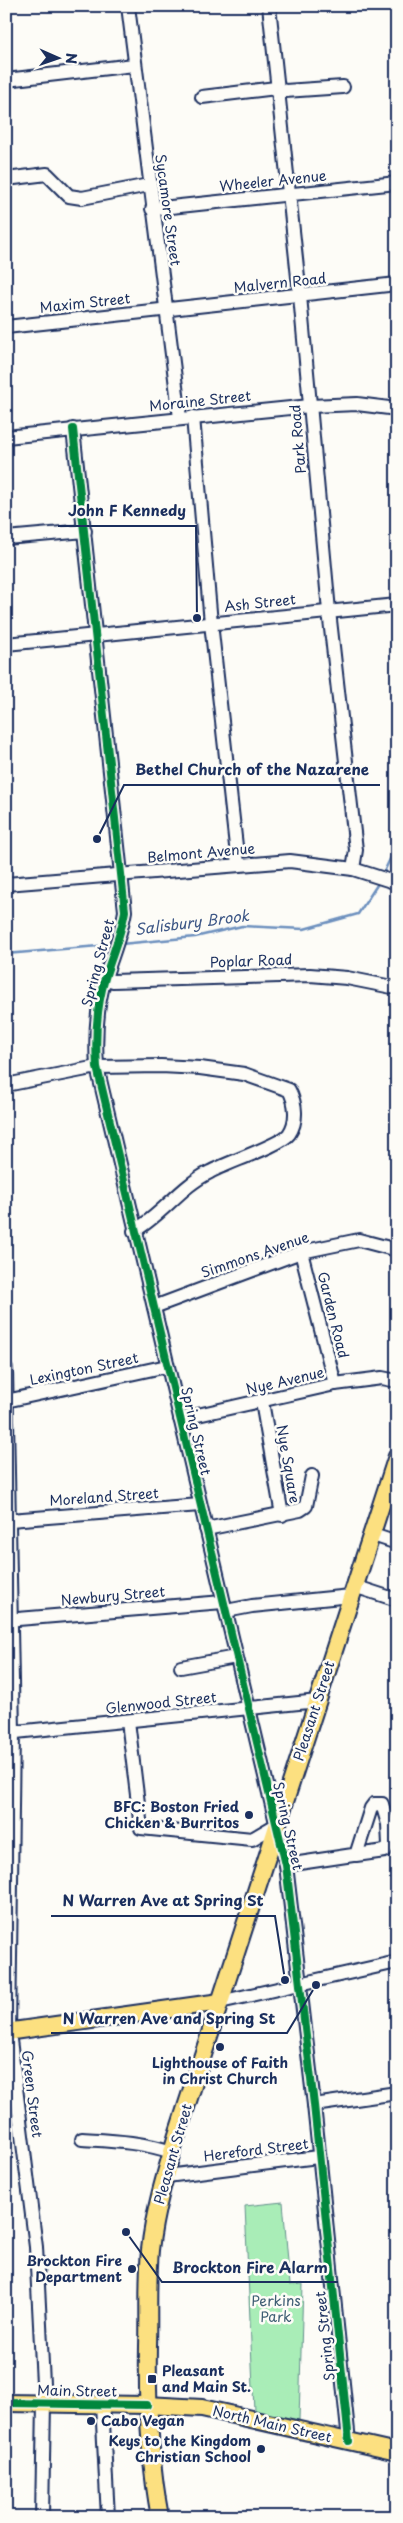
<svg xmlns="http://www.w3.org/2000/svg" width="403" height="2523" font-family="'Playpen Sans',sans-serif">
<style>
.green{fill:#a9edb7;stroke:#628e8a}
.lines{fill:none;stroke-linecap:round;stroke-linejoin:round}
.stream{stroke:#6d90be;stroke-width:2.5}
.minor-casing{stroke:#1b2f5e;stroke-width:16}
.major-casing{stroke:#1b2f5e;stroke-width:20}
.minor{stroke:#fdfcf7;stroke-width:12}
.major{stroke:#fce080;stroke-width:16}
.cycleway-casing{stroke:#fdfcf7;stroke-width:11}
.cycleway{stroke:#00873e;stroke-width:8}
.poi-dot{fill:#1b2f5e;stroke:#fdfcf7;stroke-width:2}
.labels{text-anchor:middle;stroke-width:5;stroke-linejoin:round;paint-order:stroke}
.street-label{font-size:14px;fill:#1b2f5e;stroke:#fdfcf7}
.poi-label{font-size:14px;font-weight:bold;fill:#1b2f5e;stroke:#fdfcf7;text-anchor:end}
.park-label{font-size:14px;fill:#3e5e74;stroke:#fdfcf7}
.water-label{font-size:15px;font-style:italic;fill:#3d5786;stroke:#fdfcf7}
.leader{fill:none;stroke:#1b2f5e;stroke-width:2}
.callout-dot{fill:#1b2f5e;stroke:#fdfcf7;stroke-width:2}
.callout-label{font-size:15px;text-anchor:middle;font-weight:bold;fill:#1b2f5e;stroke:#fdfcf7;stroke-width:5;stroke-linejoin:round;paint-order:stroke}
</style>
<rect width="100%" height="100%" fill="#fdfcf7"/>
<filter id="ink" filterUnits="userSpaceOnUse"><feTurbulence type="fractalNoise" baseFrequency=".02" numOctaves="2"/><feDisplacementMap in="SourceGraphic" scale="10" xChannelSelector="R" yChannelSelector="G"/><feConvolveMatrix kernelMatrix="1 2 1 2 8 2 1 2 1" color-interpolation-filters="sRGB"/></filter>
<g filter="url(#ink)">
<!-- green -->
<path class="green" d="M283,2202L290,2285L303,2284L299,2420L254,2411L245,2206Z"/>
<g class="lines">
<!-- stream -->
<g class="stream">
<path d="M383,874L397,844"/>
<path d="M121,944L195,937L242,926L304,929L358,914L379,882"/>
<path d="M6,954L110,945"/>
</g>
<!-- minor casing -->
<g class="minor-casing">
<g id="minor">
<path d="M128,6L180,418"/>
<path d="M269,6L300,296L329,611L356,850L353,869"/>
<path d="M6,80L134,65"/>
<path d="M202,97L276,88L285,91L343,87"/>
<path d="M6,179L47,174L69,196L82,198L149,185"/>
<path d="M152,209L397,183"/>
<path d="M6,327L397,284"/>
<path d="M193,417L211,623L238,864"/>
<path d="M73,429L125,911C121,935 112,955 105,978C96,1008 95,1036 97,1067L286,1865L314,2105L349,2441"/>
<path d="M6,437L310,406L357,404L397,409"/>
<path d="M6,538L85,531"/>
<path d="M6,644L397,605"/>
<path d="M6,884L290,861L353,869L397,883"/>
<path d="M105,979L113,981L310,975L347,978L397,988"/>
<path d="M6,1085L97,1067L161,1066L200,1068L244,1074L289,1090C296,1103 298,1121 289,1134C281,1145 226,1163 210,1172C181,1186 162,1215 134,1231"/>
<path d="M301,1252L335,1384"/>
<path d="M154,1307L301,1252L359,1240L397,1250"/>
<path d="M6,1368L13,1732L9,2032L36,2247L44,2403L42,2517"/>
<path d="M6,1401L167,1366"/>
<path d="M262,1402L282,1515"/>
<path d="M180,1419L335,1384L382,1378L397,1381"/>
<path d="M10,1520L200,1505"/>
<path d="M206,1529L300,1510L306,1506L312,1476"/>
<path d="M370,1534L397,1543"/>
<path d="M354,1586L397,1600"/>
<path d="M226,1611L252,1606L351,1596"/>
<path d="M6,1620L223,1602"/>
<path d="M181,1667L236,1657"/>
<path d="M128,1721L141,1828L252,1839L276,1825"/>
<path d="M6,1733L318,1701"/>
<path d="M286,1865L353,1855H356L385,1851L389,1845L388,1824L382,1804H374L371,1808L356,1855"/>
<path d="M220,2002L397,1962"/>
<path d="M314,2105L397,2093"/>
<path d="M82,2139C114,2141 142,2142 172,2152"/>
<path d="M167,2176L318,2157"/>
<path d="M102,2404L108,2517"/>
</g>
</g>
<!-- major casing -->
<g class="major-casing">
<g id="major">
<path d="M6,2032L220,2002"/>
<path d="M6,2403L147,2405L202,2408L397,2452"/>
<path d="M160,2517C149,2459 147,2404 148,2346C149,2314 147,2282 150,2250C154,2212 166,2172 177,2135L397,1456"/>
</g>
</g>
<!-- minor -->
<use href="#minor" class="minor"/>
<!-- major -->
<use href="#major" class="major"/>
<!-- cycleway casing -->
<g class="cycleway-casing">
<g id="cycleway">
<path d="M73,429L125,911C121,935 112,955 105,978C96,1008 95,1036 97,1067L286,1865L314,2105L349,2441"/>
<path d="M6,2403L147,2405"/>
</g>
</g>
<!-- cycleway -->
<use href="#cycleway" class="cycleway"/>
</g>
</g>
<!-- markers -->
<g class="poi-dot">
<circle cx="249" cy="1815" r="5"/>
<circle cx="220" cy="2047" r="5"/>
<circle cx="132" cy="2269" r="5"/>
<rect x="147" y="2374" width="10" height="10" rx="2.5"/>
<circle cx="91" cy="2421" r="5"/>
<circle cx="261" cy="2449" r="5"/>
</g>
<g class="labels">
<!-- street labels -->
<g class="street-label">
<text transform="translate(273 181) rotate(-6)" y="5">Wheeler Avenue</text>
<text transform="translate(168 210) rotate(82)" y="5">Sycamore Street</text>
<text transform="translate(280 283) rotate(-6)" y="5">Malvern Road</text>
<text transform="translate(85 303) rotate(-6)" y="5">Maxim Street</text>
<text transform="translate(200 401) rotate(-6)" y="5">Moraine Street</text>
<text transform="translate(298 439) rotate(-95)" y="5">Park Road</text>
<text transform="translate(260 603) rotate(-6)" y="5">Ash Street</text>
<text transform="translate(201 853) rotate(-5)" y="5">Belmont Avenue</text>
<text transform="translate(251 961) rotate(-2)" y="5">Poplar Road</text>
<text transform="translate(98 963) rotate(-75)" y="5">Spring Street</text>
<text transform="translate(255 1255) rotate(-19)" y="5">Simmons Avenue</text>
<text transform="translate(333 1315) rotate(76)" y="5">Garden Road</text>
<text transform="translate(84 1369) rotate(-12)" y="5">Lexington Street</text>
<text transform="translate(285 1381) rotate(-13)" y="5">Nye Avenue</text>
<text transform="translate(196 1431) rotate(77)" y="5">Spring Street</text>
<text transform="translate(288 1464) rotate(80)" y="5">Nye Square</text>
<text transform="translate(104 1497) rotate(-4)" y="5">Moreland Street</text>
<text transform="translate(113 1596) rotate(-5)" y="5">Newbury Street</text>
<text transform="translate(161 1703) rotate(-6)" y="5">Glenwood Street</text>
<text transform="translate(314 1711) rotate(-72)" y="5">Pleasant Street</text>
<text transform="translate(288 1826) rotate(77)" y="5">Spring Street</text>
<text transform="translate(32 2094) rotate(83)" y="5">Green Street</text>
<text transform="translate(256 2150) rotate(-7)" y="5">Hereford Street</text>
<text transform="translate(173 2154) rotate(-74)" y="5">Pleasant Street</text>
<text transform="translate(325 2336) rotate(-96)" y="5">Spring Street</text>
<text transform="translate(77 2391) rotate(1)" y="5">Main Street</text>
<text transform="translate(272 2424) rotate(13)" y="5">North Main Street</text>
</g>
<!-- poi labels -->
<g class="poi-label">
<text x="239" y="1812">BFC: Boston Fried<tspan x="239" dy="16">Chicken &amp; Burritos</tspan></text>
<text x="220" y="2068" text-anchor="middle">Lighthouse of Faith<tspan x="220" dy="16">in Christ Church</tspan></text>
<text x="122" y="2266">Brockton Fire<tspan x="122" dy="16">Department</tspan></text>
<text x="162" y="2376" text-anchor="start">Pleasant<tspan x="162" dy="16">and Main St.</tspan></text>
<text x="101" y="2426" text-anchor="start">Cabo Vegan</text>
<text x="251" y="2446">Keys to the Kingdom<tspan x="251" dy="16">Christian School</tspan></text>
</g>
<!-- park labels -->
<g class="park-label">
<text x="276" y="2306">Perkins<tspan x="276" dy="16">Park</tspan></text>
</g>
<!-- water labels -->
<g class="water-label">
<text transform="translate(192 923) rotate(-7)" y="5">Salisbury Brook</text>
</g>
</g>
<!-- callouts -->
<path class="leader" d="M197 618L196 526H58M97 839L124 785H380M285 1980L275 1916H51M316 1985L287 2033H51M126 2232L162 2282H338"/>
<g class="callout-dot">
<circle cx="197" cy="618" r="5"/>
<circle cx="97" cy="839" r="5"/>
<circle cx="285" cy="1980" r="5"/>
<circle cx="316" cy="1985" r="5"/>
<circle cx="126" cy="2232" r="5"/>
</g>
<g class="callout-label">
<text x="127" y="516">John F Kennedy</text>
<text x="252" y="775">Bethel Church of the Nazarene</text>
<text x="163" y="1906">N Warren Ave at Spring St</text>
<text x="169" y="2024">N Warren Ave and Spring St</text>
<text x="250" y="2273">Brockton Fire Alarm</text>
</g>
<!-- margin -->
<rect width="403" height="2523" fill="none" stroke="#fdfcf7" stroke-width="25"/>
<rect x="12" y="12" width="378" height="2498" fill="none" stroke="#1b2f5e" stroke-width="2" filter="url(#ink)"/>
<!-- north arrow -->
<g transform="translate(58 58) rotate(92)" stroke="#fdfcf7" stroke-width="4" paint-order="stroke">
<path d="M0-4L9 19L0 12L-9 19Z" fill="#1b2f5e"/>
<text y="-8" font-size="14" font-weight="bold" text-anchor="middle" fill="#1b2f5e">N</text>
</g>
</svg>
